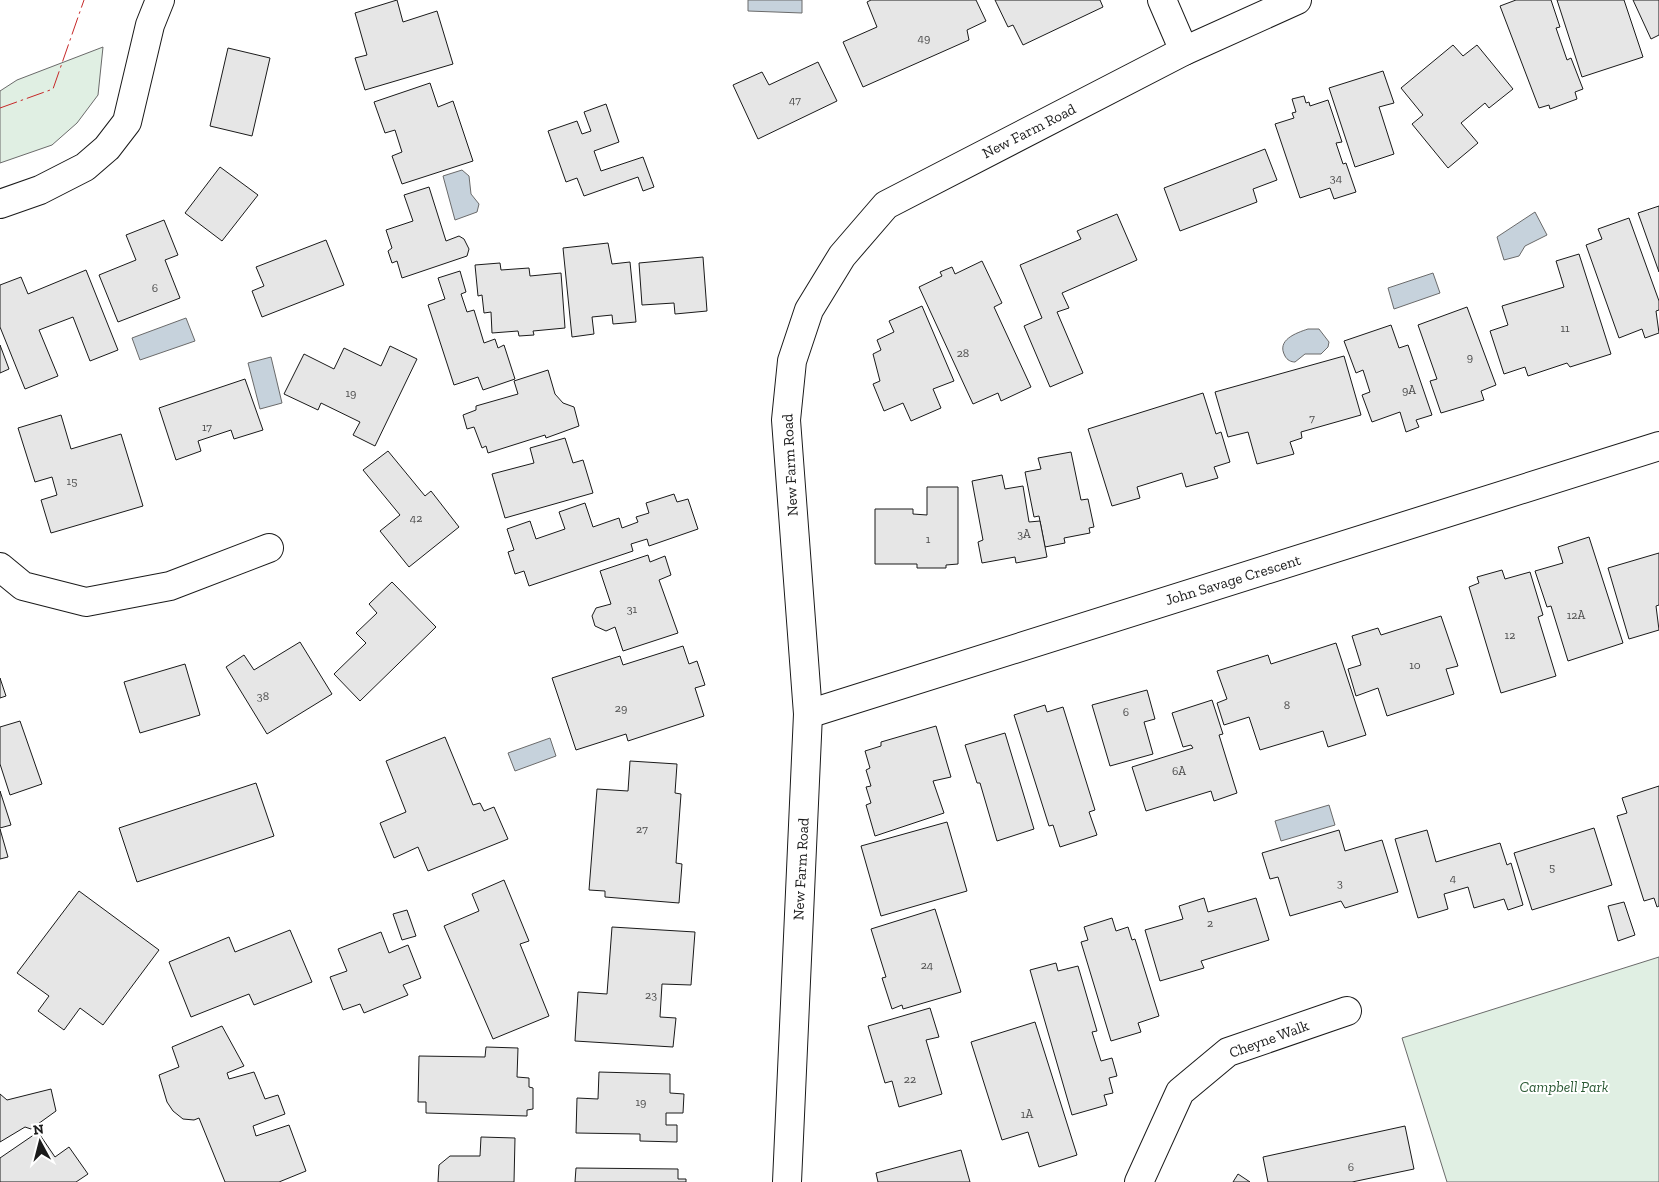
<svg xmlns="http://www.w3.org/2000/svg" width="1659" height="1182" font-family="'Zilla Slab',serif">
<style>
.green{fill:#e0efe3;stroke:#6a6a6a}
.water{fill:#c6d2dc;stroke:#6a6a6a}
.building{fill:#e6e6e6;stroke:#1a1a1a}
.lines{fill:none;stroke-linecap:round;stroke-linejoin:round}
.minor-casing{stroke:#1a1a1a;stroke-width:30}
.minor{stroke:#fff;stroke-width:28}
.power{stroke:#c62828;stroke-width:1;stroke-dasharray:18 4 2.5 4;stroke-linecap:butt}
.labels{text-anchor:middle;stroke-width:4;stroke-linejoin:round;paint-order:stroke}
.number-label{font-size:12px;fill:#4d4d4d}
.street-label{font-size:15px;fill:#1a1a1a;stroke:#fff}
.park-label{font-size:15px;font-style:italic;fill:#2b5a34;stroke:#fff}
</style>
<rect width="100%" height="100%" fill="#fff"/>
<!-- green -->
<g class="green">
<path d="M103,47L98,95L77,123L52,145L0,163V91L17,80Z"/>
<path d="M1659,957V1182H1447L1402,1038Z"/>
</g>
<!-- water -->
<g class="water">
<path d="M748,0H802V13L748,11Z"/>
<path d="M462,170L469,176L471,194L479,204L477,212L455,220L443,176Z"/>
<path d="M1535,212L1547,235L1525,246L1519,256L1504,260L1497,237Z"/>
<path d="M1433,273L1440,293L1394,309L1388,288Z"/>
<path d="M186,318L195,341L140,360L132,338Z"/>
<path d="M1308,329H1319L1329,342L1328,347L1321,354H1305L1295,362C1291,362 1287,360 1285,356C1276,340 1296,333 1308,329Z"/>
<path d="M271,357L282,403L260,409L248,363Z"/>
<path d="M550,738L556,756L515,771L508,753Z"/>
<path d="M1329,805L1335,825L1281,841L1275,821Z"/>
</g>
<!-- building -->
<g class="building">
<path d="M397,0L403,22L437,11L453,64L365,90L355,58L367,55L355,13Z"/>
<path d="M871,0H976L986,21L967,30L969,40L863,87L843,42L877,27L867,2Z"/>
<path d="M995,0H1100L1103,7L1023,45L1013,25L1008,27Z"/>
<path d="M1516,0H1551L1560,27L1556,28L1567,60L1571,58L1583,89L1575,92L1577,99L1550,109L1549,105L1539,108L1500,6Z"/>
<path d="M1557,0H1624L1643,57L1582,77Z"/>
<path d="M1633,0H1659V35L1651,39Z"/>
<path d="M1453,45L1463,56L1477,45L1513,89L1489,108L1485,103L1461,123L1478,143L1448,168L1412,124L1423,115L1401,88Z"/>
<path d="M228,48L270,58L252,136L210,126Z"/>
<path d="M818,62L837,101L758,139L733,85L762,72L769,85Z"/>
<path d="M1383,71L1394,103L1379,107L1394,154L1355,167L1329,88Z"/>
<path d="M430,83L438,107L453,101L473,161L402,184L392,156L402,152L395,130L385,133L374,102Z"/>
<path d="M1304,96L1306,103L1309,102L1310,106L1328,100L1342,142L1336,143L1343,164L1346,163L1356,192L1334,199L1330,188L1300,198L1275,124L1294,118L1292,113L1296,112L1292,99Z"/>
<path d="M606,104L619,142L594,151L601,171L643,157L654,187L643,191L638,177L584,196L577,178L566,182L548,131L577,121L582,134L591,131L584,112Z"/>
<path d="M1265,149L1277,180L1253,189L1257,202L1180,231L1164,188Z"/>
<path d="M220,167L258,195L222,241L185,213Z"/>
<path d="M429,187L446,241L459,236L464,239L469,249L467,256L402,278L397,261L392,263L388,251L392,248L386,230L413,221L404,195Z"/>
<path d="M1659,206V272L1638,213Z"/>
<path d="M1117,214L1137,260L1062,293L1069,308L1057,312L1083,373L1050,387L1024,326L1042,318L1020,265L1081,239L1077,231Z"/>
<path d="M1629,218L1659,301V310L1656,311L1659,333L1645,338L1642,329L1619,338L1586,245L1602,239L1598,229Z"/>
<path d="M164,220L178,255L165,260L180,298L118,322L99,275L136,260L126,235Z"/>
<path d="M326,240L344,285L262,317L252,291L264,286L256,267Z"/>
<path d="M608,243L612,264L630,262L636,322L613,324L612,315L592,317L594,334L572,337L563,248Z"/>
<path d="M1579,254L1611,354L1570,367L1567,363L1528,376L1525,367L1504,374L1490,331L1508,325L1502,306L1564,287L1556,261Z"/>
<path d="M703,257L707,311L675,314L674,303L642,305L639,263Z"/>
<path d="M982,261L1002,303L994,307L1031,387L1001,401L998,393L973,404L919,287L942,276L940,272L952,267L955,274Z"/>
<path d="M500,263L501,270L529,268L530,276L561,273L565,328L533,331L534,335L519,336L518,331L492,333L491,312L484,313L482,295L478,296L475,265Z"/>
<path d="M86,270L118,350L90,361L73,317L39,330L58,376L25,389L0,327V285L21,277L28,294Z"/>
<path d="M460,271L466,292L461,294L467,312L474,310L484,343L495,339L498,348L504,345L515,379L483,390L478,377L454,385L428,305L445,299L438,278Z"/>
<path d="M922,306L954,381L933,389L941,408L911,421L903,403L884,411L873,384L880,381L873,354L881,350L877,340L894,332L889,321Z"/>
<path d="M1467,307L1496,385L1481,391L1484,400L1441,413L1430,381L1437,379L1418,325Z"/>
<path d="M1391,325L1399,348L1408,345L1432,415L1416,420L1419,427L1406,432L1400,412L1372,422L1362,395L1370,392L1363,370L1356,373L1344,341Z"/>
<path d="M0,345L9,369L0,373Z"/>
<path d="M390,346L417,359L375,446L353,435L360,422L321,403L318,410L284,394L304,354L334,369L344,348L381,366Z"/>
<path d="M1344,356L1361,415L1301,432L1302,438L1290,442L1294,454L1257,464L1248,432L1228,437L1215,392Z"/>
<path d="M548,370L555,394L563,403L574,407L579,426L546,438L545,435L488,453L486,446L482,448L474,427L467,429L463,415L476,410V406L518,394L514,381Z"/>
<path d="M245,379L263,430L234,439L231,430L198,441L201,451L176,460L159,408Z"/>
<path d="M1203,393L1216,434L1221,432L1230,462L1214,467L1218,478L1186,487L1182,473L1137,487L1140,498L1112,506L1088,429Z"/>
<path d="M61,415L71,449L121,434L143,506L51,533L41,500L57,495L52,477L35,482L18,428Z"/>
<path d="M565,438L573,463L583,460L593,493L505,518L492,474L534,463L530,448Z"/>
<path d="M388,451L425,496L431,491L459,527L409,567L380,531L400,515L363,470Z"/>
<path d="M1071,452L1081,500L1088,499L1094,527L1089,528L1090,533L1064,538L1065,543L1045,547L1039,516L1034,517L1025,472L1041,469L1038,458Z"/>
<path d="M1002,475L1005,489L1023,486L1029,522L1040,521L1047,557L1016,563L1015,557L982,563L978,542L983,540L972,481Z"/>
<path d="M927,487H958V564L946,565V568H917V564H875V509H913V514L927,515Z"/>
<path d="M674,494L677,502L688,499L698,529L649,546L647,539L631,544L633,551L529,586L524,571L515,574L508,552L514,550L507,529L530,521L536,539L565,529L559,512L585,503L593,527L619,518L622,528L638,522L636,517L649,513L646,503Z"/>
<path d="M1589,537L1623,643L1568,661L1551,606L1547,607L1535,571L1563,563L1558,547Z"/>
<path d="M1659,553V605L1656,606L1659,630L1629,639L1608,568Z"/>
<path d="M648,555L650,562L665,556L671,575L659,580L678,633L623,651L615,627L606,631L595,626L592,616L596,608L611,604L600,571Z"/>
<path d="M1502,570L1505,579L1530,572L1543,615L1538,617L1556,676L1501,693L1469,587L1479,583L1477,577Z"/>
<path d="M392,582L436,627L360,701L334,674L366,643L356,633L377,613L369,604Z"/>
<path d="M1441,616L1458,666L1446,669L1454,694L1387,716L1378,688L1356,696L1348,669L1361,665L1352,636L1378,628L1381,635Z"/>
<path d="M300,642L332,694L267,734L226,667L244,655L254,670Z"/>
<path d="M1336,643L1366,735L1328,747L1323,731L1260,750L1249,717L1224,725L1217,703L1227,699L1217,671L1268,655L1271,664Z"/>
<path d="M683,646L689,664L697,661L705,685L695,688L704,716L628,741L626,734L576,750L552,678L620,656L623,665Z"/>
<path d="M185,664L200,715L140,733L124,682Z"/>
<path d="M0,678L6,696L0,698Z"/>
<path d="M1147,690L1155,719L1144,722L1153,754L1110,766L1092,705Z"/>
<path d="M1212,700L1223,734L1219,735L1237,793L1214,801L1211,791L1146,811L1132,767L1193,748L1191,745L1183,747L1172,713Z"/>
<path d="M1045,705L1047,712L1063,707L1095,810L1089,812L1097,835L1060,847L1053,825L1049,826L1014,715Z"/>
<path d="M20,721L42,784L10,795L0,764V727Z"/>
<path d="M936,726L951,777L933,781L944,813L875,836L866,805L871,803L866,787L871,786L866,770L870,768L865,751L881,746V742Z"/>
<path d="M1005,733L1034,829L997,841L980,783H977L965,745Z"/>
<path d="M445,737L473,805L480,803L484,811L494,807L508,839L428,871L418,847L394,858L380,823L406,812L386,761Z"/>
<path d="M630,761L677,764L675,793L681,794L676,863L682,864L679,903L605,897V891L589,890L597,789L628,791Z"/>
<path d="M256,783L274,836L137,882L119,828Z"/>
<path d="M1659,786V906L1657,907L1654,898L1644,901L1617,816L1627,813L1622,798Z"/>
<path d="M0,791L11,825L0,828Z"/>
<path d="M947,822L967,891L881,916L861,846Z"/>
<path d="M1594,828L1612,885L1532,910L1514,853Z"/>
<path d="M0,829L8,857L0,859Z"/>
<path d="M1339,830L1345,851L1382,840L1398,892L1345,908L1341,901L1290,916L1278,877L1270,879L1262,853Z"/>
<path d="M1427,830L1436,862L1500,843L1507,865L1511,863L1523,905L1508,910L1504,899L1474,908L1468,887L1444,894L1448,909L1418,918L1395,839Z"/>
<path d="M504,880L529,941L520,944L549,1016L493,1039L444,926L479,911L472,894Z"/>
<path d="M79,891L159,950L103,1025L80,1008L64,1030L38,1011L49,996L17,973Z"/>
<path d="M1204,898L1208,912L1256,898L1269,940L1201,961L1204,968L1160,981L1145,930L1183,919L1179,906Z"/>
<path d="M1624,902L1635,935L1618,941L1608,906Z"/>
<path d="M935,909L961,992L903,1009L902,1005L892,1009L882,978L886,977L871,929Z"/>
<path d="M407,910L416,936L402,940L393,914Z"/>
<path d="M1112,918L1116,931L1128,927L1132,940L1135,939L1159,1016L1138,1023L1141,1032L1111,1041L1081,942L1088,940L1084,927Z"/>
<path d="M612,927L695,932L691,985L662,984L660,1017L676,1018L673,1047L575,1041L578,992L607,994Z"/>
<path d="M290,930L312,982L254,1005L249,994L191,1017L169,962L229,937L235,952Z"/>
<path d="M381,932L389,953L408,945L421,978L403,985L408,995L364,1013L360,1004L343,1010L330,977L347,971L338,949Z"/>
<path d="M1056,963L1058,971L1078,966L1097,1031L1092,1032L1101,1061L1112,1058L1117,1076L1109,1078L1113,1093L1104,1095L1107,1105L1072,1115L1030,970Z"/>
<path d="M930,1008L939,1037L926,1040L942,1094L899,1107L892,1081L885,1083L868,1026Z"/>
<path d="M1035,1022L1077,1155L1039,1167L1028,1132L1002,1140L971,1042Z"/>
<path d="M222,1026L244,1066L227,1073L229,1079L254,1072L265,1099L278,1095L285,1114L253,1126L256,1136L289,1125L306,1171L279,1182H225L199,1118L194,1120L183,1119L173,1111L167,1102L159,1075L179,1067L172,1047Z"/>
<path d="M486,1047L518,1048L517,1077L529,1078V1087L533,1088V1109L527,1110V1116L426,1113V1102H418L419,1056L485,1057Z"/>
<path d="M599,1072L670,1074V1093L684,1094L683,1113H666V1125H677V1142L640,1141V1134L576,1133L577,1098L598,1099Z"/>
<path d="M51,1089L56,1111L31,1129L25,1127L0,1142V1094L7,1100Z"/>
<path d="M1405,1126L1414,1169L1352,1182H1268L1263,1157Z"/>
<path d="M38,1132L55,1157L69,1147L88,1174L76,1182H0V1158Z"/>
<path d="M481,1137L515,1138L514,1182H438L439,1165L450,1156H480Z"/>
<path d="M961,1150L970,1182H878L876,1173Z"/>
<path d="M576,1168L678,1169V1179H686V1182H575Z"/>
<path d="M1238,1174L1250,1182H1233Z"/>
</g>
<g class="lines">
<!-- minor casing -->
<g class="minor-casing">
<g id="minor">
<path d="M1162,0L1184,51"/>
<path d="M0,204L40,190L85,167L107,148L127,122L150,25L160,0"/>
<path d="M0,567L23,586L86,602L170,586L269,548"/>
<path d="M808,714L1659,446"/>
<path d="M787,1182L808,714L786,420L792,361L809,310L842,256L886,205L1184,51L1297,0"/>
<path d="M1139,1182L1180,1092L1228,1052L1347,1011"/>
</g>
</g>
<!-- minor -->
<use href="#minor" class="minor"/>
<!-- power -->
<path class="power" d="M0,108L53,89L84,0"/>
</g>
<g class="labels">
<!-- number labels -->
<g class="number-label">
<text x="924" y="42">49</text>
<text x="795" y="104">47</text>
<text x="1336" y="182">34</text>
<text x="155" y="292">6</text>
<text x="1565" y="332">11</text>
<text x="963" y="357">28</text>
<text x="1470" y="361">9</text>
<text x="1409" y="394">9A</text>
<text x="351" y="397">19</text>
<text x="1312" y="422">7</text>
<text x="207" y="431">17</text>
<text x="72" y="485">15</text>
<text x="416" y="522">42</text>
<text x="1024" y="538">3A</text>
<text x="928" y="543">1</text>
<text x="632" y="613">31</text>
<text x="1576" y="619">12A</text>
<text x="1510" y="639">12</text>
<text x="1415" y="669">10</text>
<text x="263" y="700">38</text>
<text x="1287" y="709">8</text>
<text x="621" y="712">29</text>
<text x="1126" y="716">6</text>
<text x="1179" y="775">6A</text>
<text x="642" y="833">27</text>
<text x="1552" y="871">5</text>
<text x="1453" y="882">4</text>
<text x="1340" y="887">3</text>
<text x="1210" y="927">2</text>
<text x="927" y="969">24</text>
<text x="651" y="999">23</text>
<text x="910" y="1083">22</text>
<text x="641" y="1106">19</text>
<text x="1027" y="1118">1A</text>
<text x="1351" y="1171">6</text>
</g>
<!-- street labels -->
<g class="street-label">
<text transform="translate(1029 131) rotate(-27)" y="5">New Farm Road</text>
<text transform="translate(790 465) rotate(-93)" y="5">New Farm Road</text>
<text transform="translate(1233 580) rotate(-17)" y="5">John Savage Crescent</text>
<text transform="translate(801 869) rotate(-87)" y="5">New Farm Road</text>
<text transform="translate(1269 1039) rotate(-20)" y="5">Cheyne Walk</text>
</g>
<!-- park labels -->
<g class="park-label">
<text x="1564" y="1092">Campbell Park</text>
</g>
</g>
<!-- north arrow -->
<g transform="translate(40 1142) rotate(353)" stroke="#ffffff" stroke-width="4" paint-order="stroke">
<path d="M0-4L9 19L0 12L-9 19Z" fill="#1a1a1a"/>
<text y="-8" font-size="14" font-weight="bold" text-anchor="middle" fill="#1a1a1a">N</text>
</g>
</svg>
